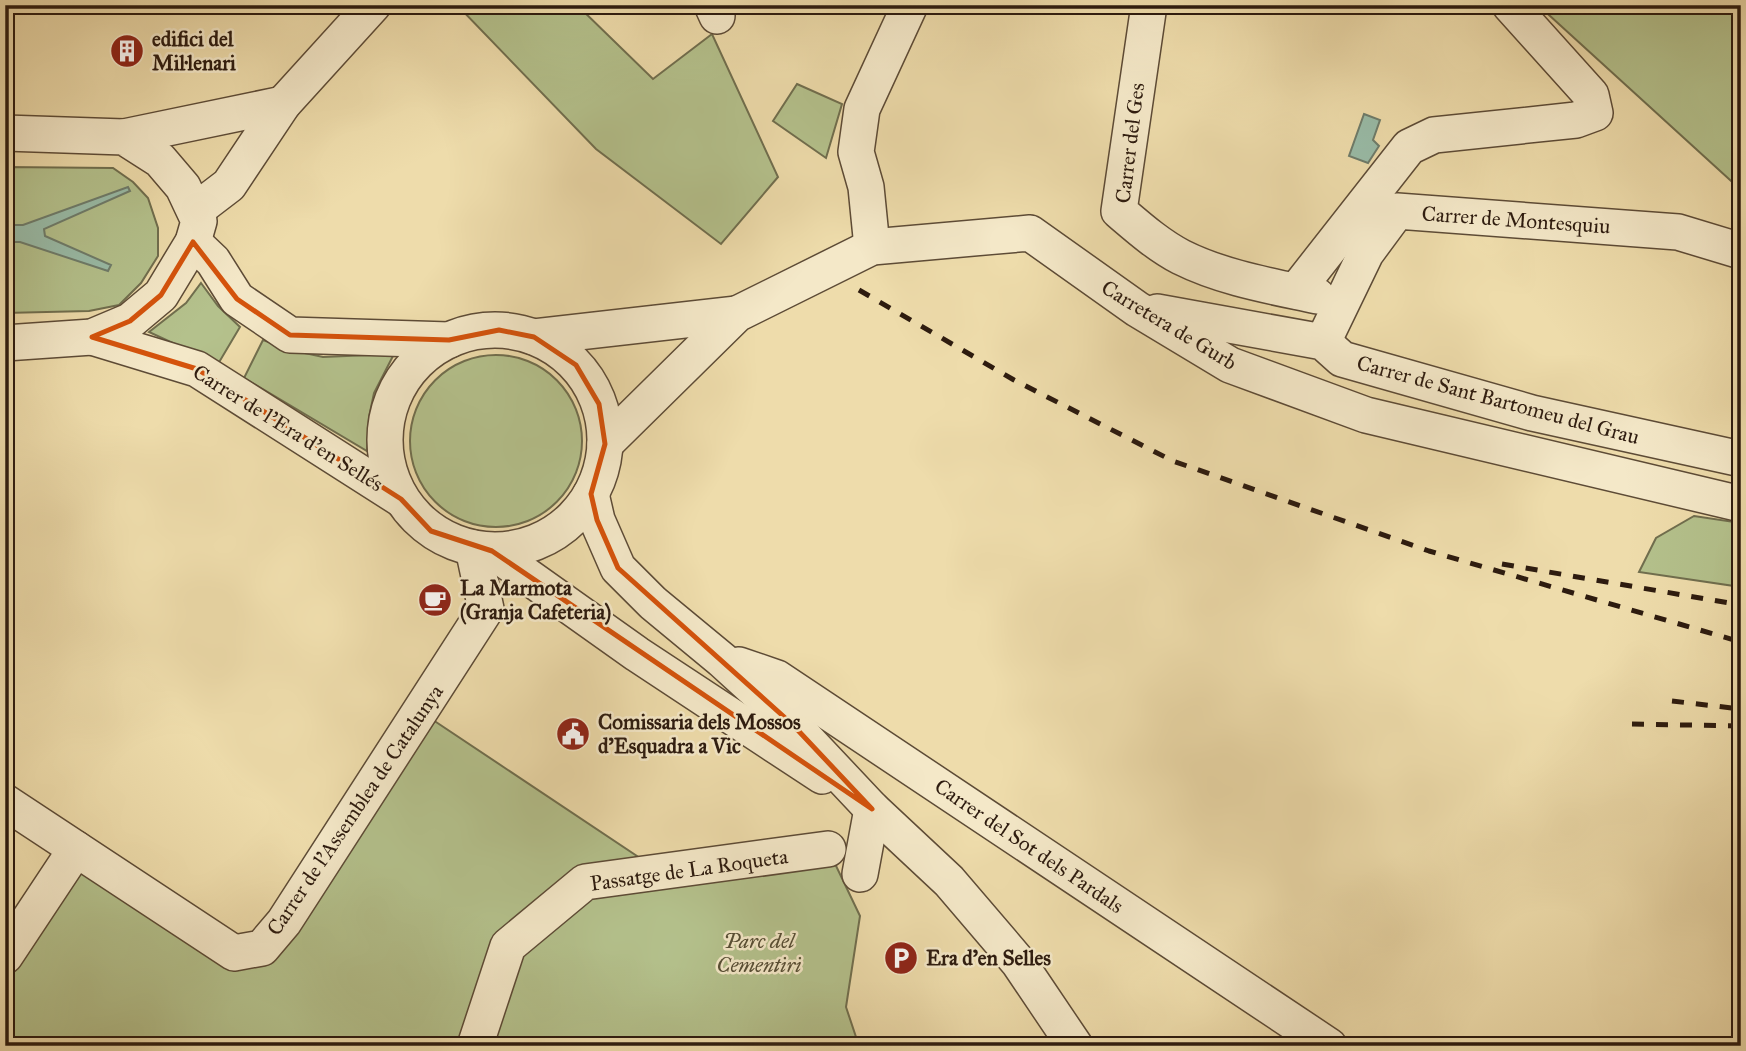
<svg xmlns="http://www.w3.org/2000/svg" width="1746" height="1051" font-family="'IM FELL Great Primer',serif">
<style>
.green{fill:#b4c18c;stroke:#706e4e;stroke-width:2}
.water{fill:#99bca8;stroke:#6e7c6b;stroke-width:2}
.lines{fill:none;stroke-linecap:round;stroke-linejoin:round}
.minor-casing{stroke:#5d4b36;stroke-width:38}
.minor{stroke:#f4e8c8;stroke-width:35}
.rail{stroke:#2d1b0f;stroke-width:5;stroke-dasharray:12 12;stroke-linecap:butt}
.marked{fill:none;stroke:#d5530c;stroke-width:5;stroke-linejoin:round}
.labels{text-anchor:middle;stroke-width:5;stroke-linejoin:round;paint-order:stroke}
.poi-label{font-size:21px;font-weight:bold;fill:#2d1b0f;stroke:#f4e8c8;text-anchor:start}
.street-label{font-size:21px;fill:#2d1b0f;stroke:#f4e8c8}
.park-label{font-size:21px;font-style:italic;fill:#564d34;stroke:#f4e8c8}
</style>
<rect width="100%" height="100%" fill="#eedcab"/>
<filter id="stains"><feTurbulence type="fractalNoise" baseFrequency=".00286" numOctaves="4"/><feColorMatrix values="0 0 0 0 .2 0 0 0 0 .09 0 0 0 0 .02 0 0 0 .5 -.17"/></filter>
<radialGradient id="worn" r=".72"><stop offset=".6" stop-color="#630" stop-opacity="0"/><stop offset="1" stop-color="#630" stop-opacity=".3"/></radialGradient>
<!-- green -->
<g class="green">
<path d="M457,5H577L653,79L712,34L778,177L721,244L596,149Z"/>
<path d="M1538,5H1741V190Z"/>
<path d="M797,84L842,104L826,158L773,121Z"/>
<path d="M5,167L113,168L133,182L148,198L158,228V256L141,283L119,305L89,311L5,313Z"/>
<path d="M201,283L218,306L240,327L218,364L149,332L186,303Z"/>
<path d="M263,340L291,350L323,357L394,354L374,393L369,417L367,451L244,378Z"/>
<circle cx="496" cy="441" r="86"/>
<path d="M1694,516L1741,523V587L1639,572L1656,538Z"/>
<path d="M421,712L661,872L828,849L860,916L846,1007L859,1046H5V956L76,849L262,948Z"/>
</g>
<!-- water -->
<g class="water">
<path d="M1364,114L1380,120L1373,140L1379,146L1368,163L1349,156Z"/>
<path d="M128,187L130,191L44,229L45,236L111,265L108,271L20,242H5V225H23Z"/>
</g>
<g class="lines">
<!-- minor casing -->
<g class="minor-casing">
<g id="minor">
<path d="M712,5L717,16"/>
<path d="M1149,5L1119,211C1139,228 1158,245 1181,257C1223,278 1271,286 1317,296"/>
<path d="M5,133L124,137L160,160L183,187L199,221L193,242L161,295L130,321L92,337L5,343"/>
<path d="M124,137L283,104"/>
<path d="M195,211L229,185L283,104L373,5"/>
<path d="M193,242L213,261L237,299L290,335L449,340"/>
<path d="M872,247L866,187L856,152L862,109L910,5"/>
<path d="M1296,291L1409,147L1434,135L1576,120L1595,113L1591,95L1510,5"/>
<path d="M1157,312L1323,342L1342,359L1532,413L1741,459"/>
<circle cx="495" cy="440" r="110"/>
<path d="M92,337L197,369L401,499"/>
<path d="M534,337L737,314"/>
<path d="M1323,342L1366,253L1397,211L1678,232L1741,251"/>
<path d="M605,444L737,314L872,247L1030,233L1137,309L1230,365L1366,415L1741,504"/>
<path d="M591,494L597,520L618,568L653,603L722,660L792,724L872,809L949,881L1019,963L1075,1046"/>
<path d="M492,551L637,654L822,776"/>
<path d="M739,665L777,678L1329,1046"/>
<path d="M5,802L234,953L262,948L284,922L486,609L473,548"/>
<path d="M860,874L872,809"/>
<path d="M5,956L76,849"/>
<path d="M475,1046L508,946L585,882L828,849"/>
</g>
</g>
<!-- minor -->
<use href="#minor" class="minor"/>
<!-- rail -->
<g class="rail">
<path d="M859,290L1014,380L1173,461L1429,551L1741,642"/>
<path d="M1502,564L1741,605"/>
<path d="M1672,701L1741,709"/>
<path d="M1632,724L1741,726"/>
</g>
</g>
<!-- marked area -->
<path class="marked" d="M193,242L237,299L290,335L449,340L499,330L534,337L576,365L599,404L605,444L591,494L597,520L618,568L792,724L872,809L492,551L431,531L401,499L197,369L92,337L130,321L161,295Z"/>
<!-- icons -->
<defs>
<g id="building-disc" transform="scale(1.75)"><circle r="9.5" fill="#8f2418" stroke="#f4e8c8"/><path d="M-4-6H4V6H1V3H-1V6H-4ZM-2.5-4.3h1.7v1.8h-1.7ZM.8-4.3h1.7v1.8H.8ZM-2.5-1h1.7V.8h-1.7ZM.8-1h1.7V.8H.8Z" fill="#fff"/></g>
<g id="cafe-disc" transform="scale(1.75)"><circle r="9.5" fill="#8f2418" stroke="#f4e8c8"/><path d="M-5.5-4.5H6V0H3Q3 3.5 0 3.5H-2.5Q-5.5 3.5-5.5 0ZM3-3.2v2h1.7v-2ZM-6 4.5H4V6H-6Z" fill="#fff"/></g>
<g id="civic-disc" transform="scale(1.75)"><circle r="9.5" fill="#8f2418" stroke="#f4e8c8"/><path d="M-.6-6.5H3V-4.5H.6V-3L4-1V1h2V6H-6V1h2V-1L-.6-3ZM-1.2 2.5V6h2.4V2.5Z" fill="#fff"/></g>
<g id="parking-disc" transform="scale(1.75)"><circle r="9.5" fill="#8f2418" stroke="#f4e8c8"/><path d="M-3.5-5.5H1a3.5 3.5 0 0 1 0 7H-1V5.5H-3.5ZM-1-3.4V-.6H.8a1.4 1.4 0 0 0 0-2.8Z" fill="#fff"/></g>
</defs>
<g fill-rule="evenodd">
<use href="#building-disc" x="127" y="51"/>
<use href="#cafe-disc" x="435" y="600"/>
<use href="#civic-disc" x="573" y="734"/>
<use href="#parking-disc" x="901" y="958"/>
</g>
<g class="labels">
<!-- poi labels -->
<g class="poi-label">
<text x="152" y="46">edifici del<tspan x="152" dy="24">Mil·lenari</tspan></text>
<text x="460" y="595">La Marmota<tspan x="460" dy="24">(Granja Cafeteria)</tspan></text>
<text x="598" y="729">Comissaria dels Mossos<tspan x="598" dy="24">d'Esquadra a Vic</tspan></text>
<text x="926" y="965">Era d'en Selles</text>
</g>
<!-- street labels -->
<g class="street-label">
<text transform="translate(1130 143) rotate(-83)" y="7">Carrer del Ges</text>
<text transform="translate(1516 220) rotate(4)" y="7">Carrer de Montesquiu</text>
<text transform="translate(1169 325) rotate(31)" y="7">Carretera de Gurb</text>
<text transform="translate(1498 400) rotate(15)" y="7">Carrer de Sant Bartomeu del Grau</text>
<text transform="translate(288 428) rotate(32)" y="7">Carrer de l'Era d'en Sellés</text>
<text transform="translate(355 810) rotate(-56)" y="7">Carrer de l'Assemblea de Catalunya</text>
<text transform="translate(1029 846) rotate(34)" y="7">Carrer del Sot dels Pardals</text>
<text transform="translate(689 870) rotate(-8)" y="7">Passatge de La Roqueta</text>
</g>
<!-- park labels -->
<g class="park-label">
<text x="759" y="948">Parc del<tspan x="759" dy="24">Cementiri</tspan></text>
</g>
</g>
<!-- margin -->
<rect width="1746" height="1051" fill="none" stroke="#eedcab" stroke-width="28"/>
<rect x="7" y="7" width="1732" height="1037" fill="none" stroke="#2d1b0f" stroke-width="3.5"/>
<rect x="14" y="14" width="1718" height="1023" fill="none" stroke="#2d1b0f" stroke-width="2"/>
<rect width="100%" height="100%" filter="url(#stains)"/>
<rect width="100%" height="100%" fill="url(#worn)"/>
</svg>
